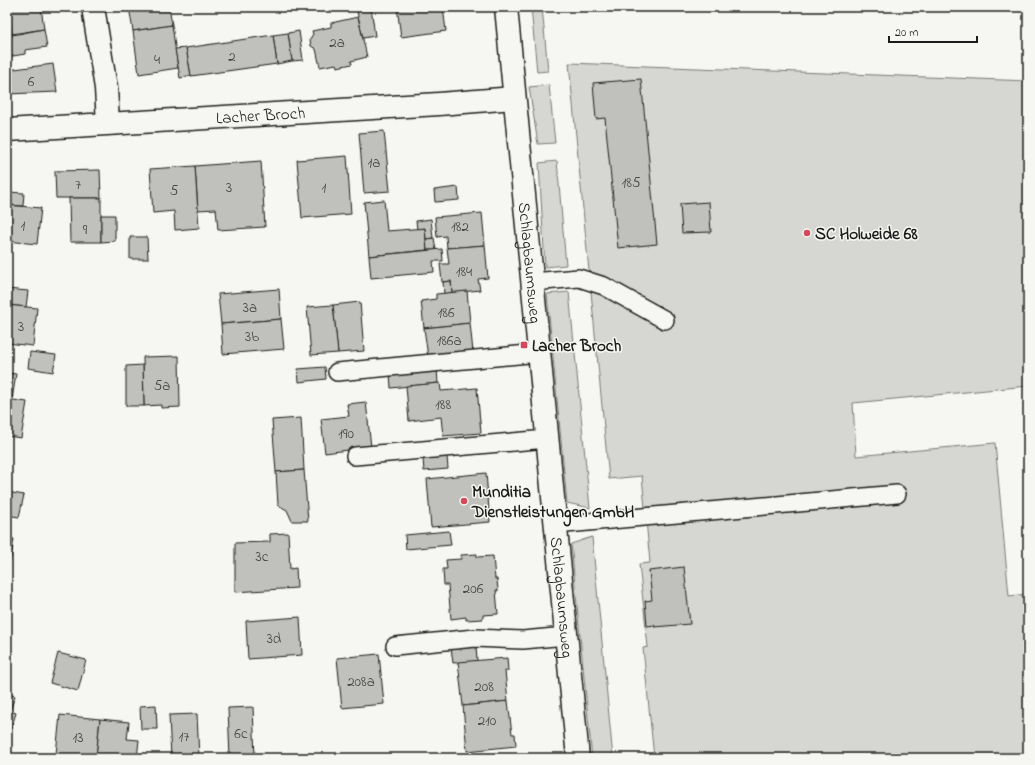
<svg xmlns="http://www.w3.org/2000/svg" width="1035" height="765" font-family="'Indie Flower',sans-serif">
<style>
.green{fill:#d6d6d2;stroke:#797977}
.building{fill:#c0c0bd;stroke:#1c1c1c}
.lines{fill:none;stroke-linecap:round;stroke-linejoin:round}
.lane-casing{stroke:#1c1c1c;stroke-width:20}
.street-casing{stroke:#1c1c1c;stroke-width:25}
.secondary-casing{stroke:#1c1c1c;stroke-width:25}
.lane{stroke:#f6f6f2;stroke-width:17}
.street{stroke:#f6f6f2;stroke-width:22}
.secondary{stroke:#f6f6f2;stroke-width:22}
.poi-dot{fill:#d1495b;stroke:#f6f6f2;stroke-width:1.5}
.labels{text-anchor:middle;stroke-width:3;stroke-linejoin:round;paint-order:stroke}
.number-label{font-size:15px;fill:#454544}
.street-label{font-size:17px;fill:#1c1c1c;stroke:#f6f6f2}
.poi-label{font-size:17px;font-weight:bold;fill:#1c1c1c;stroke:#f6f6f2;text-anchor:start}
</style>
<rect width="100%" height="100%" fill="#f6f6f2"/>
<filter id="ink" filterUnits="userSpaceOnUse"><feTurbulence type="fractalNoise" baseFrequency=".025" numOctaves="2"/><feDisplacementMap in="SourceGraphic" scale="8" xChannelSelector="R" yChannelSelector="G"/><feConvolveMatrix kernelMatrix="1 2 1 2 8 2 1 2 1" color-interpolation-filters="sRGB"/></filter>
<g filter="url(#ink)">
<!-- green -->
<g class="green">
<path d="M531,7H542L548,71L537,72Z"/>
<path d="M569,63L1028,81V386L853,403L856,456L995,443L1009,596L1028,594V758H654L643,648L648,647L639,564L650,563L642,476L609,479Z"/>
<path d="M549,85L555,143L538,144L529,87Z"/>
<path d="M557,161L566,265L545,267L539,163Z"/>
<path d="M569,292L590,508L567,503L547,294Z"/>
<path d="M592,537L613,758H592L571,544Z"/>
</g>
<!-- building -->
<g class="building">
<path d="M7,7L9,17H7Z"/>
<path d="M8,7H41L44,29L12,34Z"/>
<path d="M129,7H169L172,25L133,31Z"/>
<path d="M356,7H371L375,36L363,38Z"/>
<path d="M397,7H443L446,31L401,37Z"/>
<path d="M7,17H9L12,35L7,36Z"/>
<path d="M358,17L367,57L351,61L352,64L337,67L336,64L320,67L316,49L311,46L310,39L313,34L312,31L331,27V23Z"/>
<path d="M172,25L178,68L139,74L133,31Z"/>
<path d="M44,29L47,47L25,50V54L7,57V36Z"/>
<path d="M299,31L303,60L292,61L288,33Z"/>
<path d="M288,33L292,61L277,64L273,35Z"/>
<path d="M273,35L277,64L191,76L186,48Z"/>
<path d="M186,48L191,76L180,78L175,49Z"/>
<path d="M53,64L57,92L7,94V70Z"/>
<path d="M641,79L657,244L618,248L605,118L596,119L593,83Z"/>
<path d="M384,131L390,191L364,193L359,133Z"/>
<path d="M347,156L351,214L302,218L297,160Z"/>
<path d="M261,161L265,227L218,230L216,209L198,210L195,166Z"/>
<path d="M195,166L199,228L175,230L174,211L153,213L150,169Z"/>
<path d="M100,170L101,198H56L55,171Z"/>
<path d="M458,187L459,200L435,202L434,190Z"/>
<path d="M7,192L24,193L23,206L7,205Z"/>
<path d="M69,198H101V242H70Z"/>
<path d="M384,200L387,231L425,228L427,250L369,256L364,202Z"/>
<path d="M709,202L711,232L682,233L680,204Z"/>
<path d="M7,205L41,208L37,244L7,241Z"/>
<path d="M482,213L485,245L447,248L446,236L437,237L435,217Z"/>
<path d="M101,215H115V241L101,242Z"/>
<path d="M431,219L433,238L426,239L425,228L417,229L416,221Z"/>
<path d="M130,237H147L148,259H130Z"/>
<path d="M434,238L436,250H427L426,239Z"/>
<path d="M485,245L488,278L478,279L480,290L452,293L451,281L442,282L440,264H449L447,248Z"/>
<path d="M442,249L443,261H433L434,272L371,278L369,256Z"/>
<path d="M451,281L452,293L444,294L443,282Z"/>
<path d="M7,289L28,291L26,307L7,305Z"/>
<path d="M279,289L281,319L221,324L218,294Z"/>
<path d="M467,291L470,323L424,328L421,301L436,299V294Z"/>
<path d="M360,302L364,351L338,353L333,305Z"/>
<path d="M7,305L37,308L33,346L7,343Z"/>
<path d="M333,305L338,353L311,355L307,307Z"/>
<path d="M281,319L284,349L223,354L221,324Z"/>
<path d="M470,323L473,352L428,357L424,328Z"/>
<path d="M30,352L56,355L53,372L28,368Z"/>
<path d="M179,356L180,407L161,408V405L144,406L143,357Z"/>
<path d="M143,365L144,406H126V366Z"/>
<path d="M325,367L326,379L299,382L298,369Z"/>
<path d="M437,369L438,383L391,388L390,373Z"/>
<path d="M7,373L16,374L12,400L7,399Z"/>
<path d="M440,383L441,391L477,388L481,433L443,436L441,417L409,421L406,386Z"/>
<path d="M7,399L27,402L21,438L7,436Z"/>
<path d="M366,402L371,447L325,453L321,419L349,416L347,404Z"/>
<path d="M301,418L304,470L276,472L272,420Z"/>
<path d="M447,456L448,469L424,471L423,459Z"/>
<path d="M304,470L308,521H292L287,510L278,505L276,472Z"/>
<path d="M486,473L490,522L431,527L427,479Z"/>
<path d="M7,492L24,495L19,517L7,515Z"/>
<path d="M449,531L451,545L406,549L405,535Z"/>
<path d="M288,533L290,569L296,568L297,588L235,592V543L270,542V534Z"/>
<path d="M7,538L14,539L10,562L7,561Z"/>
<path d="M477,554V557L493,556L495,579H497L498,591L496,590L498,614L483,615V619L466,620V617L451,619L448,585H444L443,569H447L446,560L461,559V555Z"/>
<path d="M684,567L690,624L654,627L655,625L647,626L645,601L652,600L649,571Z"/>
<path d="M300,617L302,655L248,659L246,621Z"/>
<path d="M476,645L477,661L453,663L451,648Z"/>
<path d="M58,653L86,660L78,691L50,683Z"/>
<path d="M379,654L384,704L342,708L337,658Z"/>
<path d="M507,658L508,671H505L508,701L463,706L458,662Z"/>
<path d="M7,688L11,690L9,694L15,696L10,711L16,713L11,729L7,727Z"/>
<path d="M508,701L512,734H515L516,746L467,751L463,706Z"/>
<path d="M156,705L157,729H141L140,706Z"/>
<path d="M253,707L255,758H230L228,708Z"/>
<path d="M197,714L199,758H171L169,715Z"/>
<path d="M60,715L100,719L96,758L56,754Z"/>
<path d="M100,719L129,722L127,739L139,740L137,758H96Z"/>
</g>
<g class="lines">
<!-- lane casing -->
<g class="lane-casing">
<g id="lane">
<path d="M532,282L579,278L604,286L665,320"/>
<path d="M337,372L539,353"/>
<path d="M355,456L547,439"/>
<path d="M555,525L897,494"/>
<path d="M395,646L475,638L523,640L566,636"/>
</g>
</g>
<!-- street casing -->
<g class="street-casing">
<g id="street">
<path d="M93,7L106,88L108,123"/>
<path id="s1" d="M7,130L439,104L514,98"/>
</g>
</g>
<!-- secondary casing -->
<g class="secondary-casing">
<g id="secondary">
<path id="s2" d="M506,7L578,758"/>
</g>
</g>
<!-- lane -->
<use href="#lane" class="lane"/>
<!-- street -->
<use href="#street" class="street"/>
<!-- secondary -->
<use href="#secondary" class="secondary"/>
</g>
</g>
<!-- markers -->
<g class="poi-dot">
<circle cx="807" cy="233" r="4"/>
<rect x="520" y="341" width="8" height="8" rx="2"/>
<circle cx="464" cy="501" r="4"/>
</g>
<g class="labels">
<!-- number labels -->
<g class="number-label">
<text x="337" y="47">2a</text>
<text x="232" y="61">2</text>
<text x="157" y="64">4</text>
<text x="31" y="86">6</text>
<text x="374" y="167">1a</text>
<text x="631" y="187">185</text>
<text x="78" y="189">7</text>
<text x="229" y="192">3</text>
<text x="324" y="192">1</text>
<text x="174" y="195">5</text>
<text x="23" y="230">1</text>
<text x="460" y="231">182</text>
<text x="85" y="234">9</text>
<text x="464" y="276">184</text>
<text x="250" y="312">3a</text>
<text x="446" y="317">186</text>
<text x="21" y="331">3</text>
<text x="252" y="341">3b</text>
<text x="449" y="345">186a</text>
<text x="162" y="390">5a</text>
<text x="443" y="409">188</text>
<text x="346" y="438">190</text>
<text x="262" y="561">3c</text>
<text x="473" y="593">206</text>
<text x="274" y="643">3d</text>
<text x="361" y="686">208a</text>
<text x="484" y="691">208</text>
<text x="487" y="725">210</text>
<text x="241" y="738">6c</text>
<text x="184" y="741">17</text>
<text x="78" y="742">13</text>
</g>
<!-- street labels -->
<g class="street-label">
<text dy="6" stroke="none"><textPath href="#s1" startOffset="254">Lacher Broch</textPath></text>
<text dy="6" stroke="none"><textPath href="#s2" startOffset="257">Schlagbaumsweg</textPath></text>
<text dy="6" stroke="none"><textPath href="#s2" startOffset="593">Schlagbaumsweg</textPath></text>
</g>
<!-- poi labels -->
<g class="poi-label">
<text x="815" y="239">SC Holweide 68</text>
<text x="532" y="351">Lacher Broch</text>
<text x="472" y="497">Munditia<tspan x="472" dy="20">Dienstleistungen GmbH</tspan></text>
</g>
</g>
<!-- margin -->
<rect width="1035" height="765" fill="none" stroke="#f6f6f2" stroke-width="24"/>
<rect x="12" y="12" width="1011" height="741" fill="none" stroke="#1c1c1c" stroke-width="1.5" filter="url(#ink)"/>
<!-- scale -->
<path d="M889 36v6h88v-6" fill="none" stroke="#1c1c1c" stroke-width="2"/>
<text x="895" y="36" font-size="12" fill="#1c1c1c" stroke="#f6f6f2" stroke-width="3" paint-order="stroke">20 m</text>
</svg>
